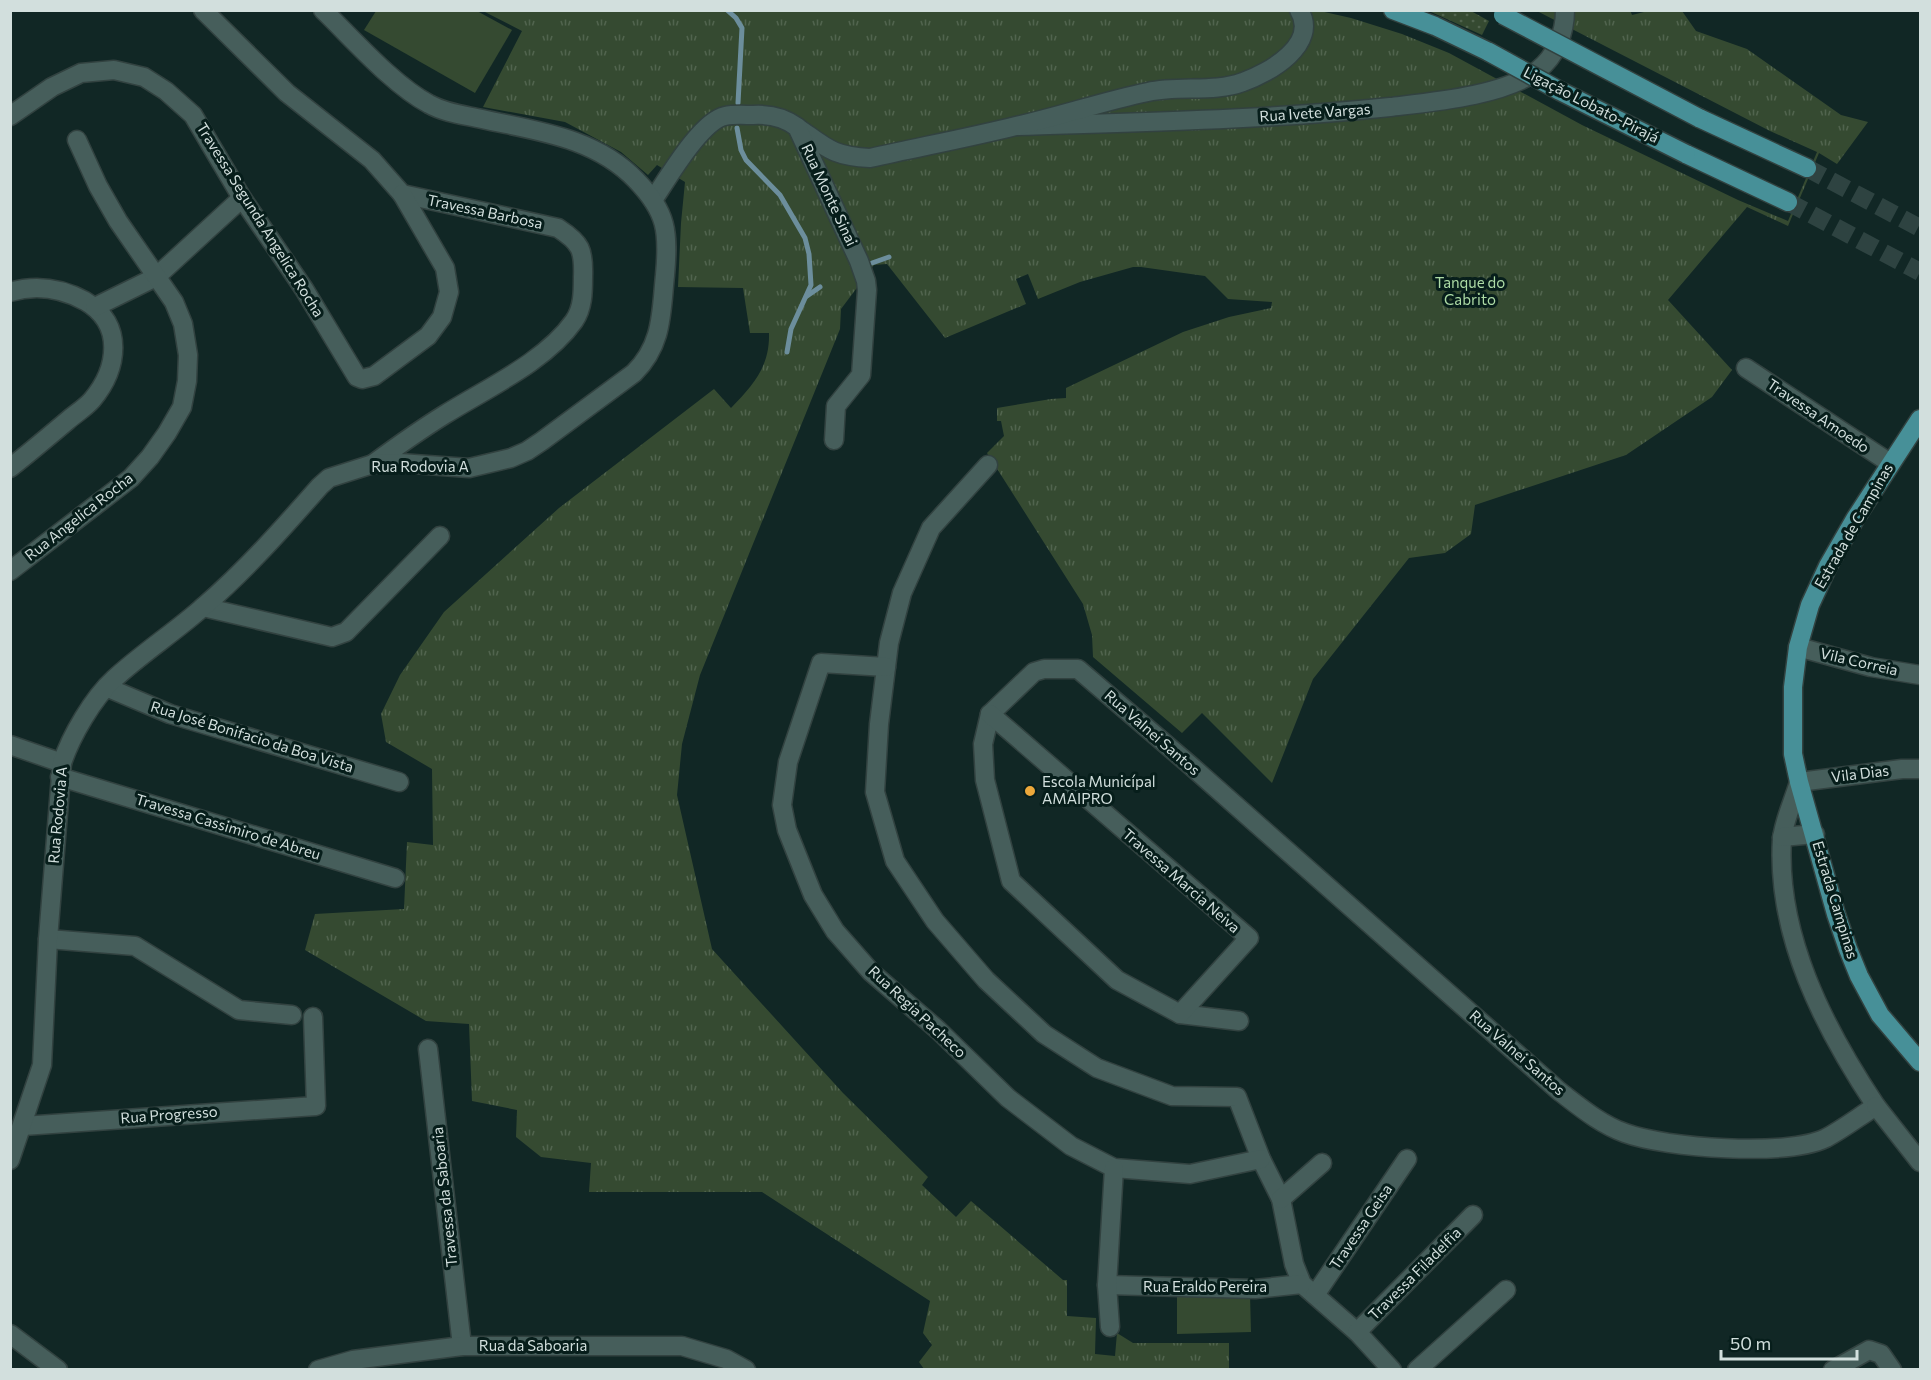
<svg xmlns="http://www.w3.org/2000/svg" width="1931" height="1380" font-family="Commissioner,sans-serif">
<style>
.grass{fill:url(#grass-dots)}
.park{fill:url(#park-tufts)}
.pitch{fill:#354a31}
.lines{fill:none;stroke-linecap:round;stroke-linejoin:round}
.stream{stroke:#6c8e9c;stroke-width:5}
.major-tunnel{stroke:#2e4341;stroke-width:18;stroke-dasharray:18 9;stroke-linecap:butt}
.minor-casing{stroke:#324240;stroke-width:21}
.major-casing{stroke:#324240;stroke-width:21}
.minor{stroke:#465e5b;stroke-width:18}
.major{stroke:#479098;stroke-width:18}
.major-bridge-casing{stroke:#324240;stroke-width:21;stroke-linecap:butt}
.major-bridge{stroke:#479098;stroke-width:18}
.poi-dot{fill:#eda83b;stroke:#071e1b;stroke-width:2}
.labels{text-anchor:middle;stroke-width:6;stroke-linejoin:round;paint-order:stroke}
.street-label{font-size:15px;fill:#d2dfdd;stroke:#071e1b}
.park-label{font-size:15px;fill:#addba5;stroke:#071e1b}
.poi-label{font-size:15px;fill:#d2dfdd;stroke:#071e1b;text-anchor:start}
</style>
<defs>
<pattern id="grass-dots" width="8" height="8" patternUnits="userSpaceOnUse" patternTransform="scale(1.5)"><rect width="8" height="8" fill="#354a31"/><path d="M2 2h.1M6 6h.1" fill="none" stroke="#51644e" stroke-width="1.8" stroke-linecap="round"/></pattern>
<pattern id="park-tufts" width="24" height="20" patternUnits="userSpaceOnUse" patternTransform="scale(1.5)"><rect width="24" height="20" fill="#354a31"/><path d="M3 7l-1-3M5 7V3M7 7l1-3M15 17l-1-3M17 17v-4M19 17l1-3" fill="none" stroke="#51644e"/></pattern>
</defs>
<rect width="100%" height="100%" fill="#112725"/>
<!-- grass -->
<path class="grass" d="M1429,11H1471L1489,21L1482,35Z"/>
<!-- park -->
<path class="park" d="M1630,10L1632,15L1648,11H1682L1696,31L1747,49L1841,115L1868,122L1837,164L1819,153L1788,226L1747,207L1668,300L1732,370L1712,397L1626,455L1475,505L1471,534L1445,553L1409,558L1313,679L1272,783L1202,713L1182,733L1093,657L1092,635L1083,604L987,453L1004,436L1001,421H997V408L1051,399L1066,398V388L1183,332L1229,317L1271,308L1272,302L1228,299L1205,276L1141,267H1133L1080,282L1038,299L1028,274L1016,279L1026,304L945,338L887,264L874,265L841,309L840,329L700,675L682,744L677,795L712,949L843,1093L928,1177L922,1185L956,1217L971,1201L1063,1280H1067V1316L1096,1318L1095,1354L1115,1356L1117,1333L1133,1343H1229V1369H924L919,1362L932,1345L923,1333L930,1301L762,1192H589L591,1163L541,1157L516,1137L517,1110L472,1101L469,1024L426,1021L305,950L315,914L404,909L407,842L433,845L432,769L386,742L381,714L400,675L444,612L559,508L714,389L731,408C753,385 770,367 769,333H750L743,288L678,287L681,223L685,182L657,165L648,175L621,152L565,122L483,107L522,31L483,11H1320L1351,18L1402,34L1449,53L1582,125L1738,200L1788,221L1817,152L1770,131L1537,11Z"/>
<!-- pitch -->
<g class="pitch">
<path d="M477,11L512,30L475,93L364,30L376,11Z"/>
<path d="M1250,1294L1251,1332L1177,1334V1295Z"/>
</g>
<g class="lines">
<!-- stream -->
<g class="stream">
<path d="M727,10L736,18L742,28L738,103"/>
<path d="M737,128L741,150L746,160L780,195L805,238L809,254L811,285L791,329L787,352"/>
<path d="M872,263L889,257"/>
<path d="M807,296L820,287"/>
</g>
<!-- major-tunnel -->
<g class="major-tunnel">
<path d="M1807,168L1920,228"/>
<path d="M1788,202L1920,272"/>
</g>
<!-- minor casing -->
<g class="minor-casing">
<g id="minor">
<path d="M203,10L287,93L372,160L402,194L558,228C581,243 584,250 583,277C583,292 583,308 574,321C545,362 487,388 444,415C420,430 396,447 373,464"/>
<path d="M10,116L52,87L81,73L114,70L144,77L166,91L193,115L242,198L304,289L357,377L362,379L374,376L428,336L442,317L449,292L445,268L402,194"/>
<path d="M1018,126C1142,122 1266,120 1390,107C1432,102 1504,96 1538,70C1556,56 1565,33 1565,10"/>
<path d="M797,127C827,148 832,156 870,158C919,147 968,138 1016,126C1061,116 1104,101 1148,92C1179,85 1214,93 1243,82C1269,73 1320,44 1299,10"/>
<path d="M653,200C668,178 701,121 725,116C734,114 745,115 753,115C770,114 784,117 797,127L859,261L866,281L867,290L861,375L836,406L834,440"/>
<path d="M10,292C37,284 61,288 85,301C125,324 118,369 92,400C85,408 75,414 67,421C48,437 29,453 10,468"/>
<path d="M95,307L156,277L242,198"/>
<path d="M1746,368L1890,463"/>
<path d="M988,465L931,528L902,593L889,643L879,724L875,792L895,861L935,921L986,980L1044,1034L1097,1068L1172,1096L1237,1097L1261,1159L1281,1199L1294,1264L1302,1284L1357,1332L1392,1370"/>
<path d="M10,571L131,478L150,457L167,433L182,407L187,381L188,355L183,324L174,302L118,221L98,186L77,140"/>
<path d="M203,607L332,637L346,632L440,536"/>
<path d="M1798,647L1871,667L1920,675"/>
<path d="M886,667L821,663L788,762L782,805L787,830L813,895L835,931L871,972L938,1030L1008,1098L1071,1146L1114,1168L1190,1174L1261,1159"/>
<path d="M106,687L170,714L399,782"/>
<path d="M990,714L1034,672L1044,669H1078L1190,765L1559,1091C1580,1107 1600,1124 1625,1133C1666,1148 1787,1157 1826,1138C1843,1129 1860,1116 1876,1106C1824,1028 1776,935 1782,839C1784,820 1794,800 1799,782L1902,769H1920"/>
<path d="M990,714L983,744L985,780L1011,881L1117,980L1180,1014L1239,1021"/>
<path d="M990,714L1249,938L1180,1014"/>
<path d="M10,745L62,763"/>
<path d="M60,777L395,878"/>
<path d="M1782,837L1815,834"/>
<path d="M48,939L135,946L239,1010L292,1015"/>
<path d="M428,1049L462,1346"/>
<path d="M1876,1106L1920,1162"/>
<path d="M23,1126L316,1106L313,1017"/>
<path d="M10,1160L42,1065L48,939L62,763C71,736 93,698 114,679C142,653 175,632 203,607C246,570 283,528 320,486L329,478L373,464L400,463L469,468L511,458L527,451L542,441L634,373C663,344 661,313 665,275C669,232 667,212 636,180C595,137 536,131 482,119C464,115 445,113 429,104C393,85 353,39 323,10"/>
<path d="M1281,1199L1322,1163"/>
<path d="M1107,1285L1255,1289L1302,1284"/>
<path d="M1315,1295L1407,1159"/>
<path d="M1110,1327L1107,1285L1114,1168"/>
<path d="M1357,1332L1473,1215"/>
<path d="M10,1334L58,1370"/>
<path d="M318,1370L353,1360L462,1346H682L726,1359L746,1370"/>
<path d="M1417,1370L1506,1290"/>
<path d="M1833,1370L1869,1350L1881,1354L1892,1370"/>
</g>
</g>
<!-- major casing -->
<g class="major-casing">
<g id="major">
<path d="M1393,10L1435,26L1489,52"/>
<path d="M1699,118L1807,168"/>
<path d="M1686,154L1788,202"/>
<path d="M1920,419L1855,519L1828,566L1810,605L1798,647L1793,687V754L1799,782L1836,914L1848,949L1859,976L1880,1015L1920,1062"/>
</g>
</g>
<!-- minor -->
<use href="#minor" class="minor"/>
<!-- major -->
<use href="#major" class="major"/>
<!-- major-bridge casing -->
<g class="major-bridge-casing">
<g id="major-bridge">
<path d="M1503,15L1699,118"/>
<path d="M1489,52L1560,91L1686,154"/>
</g>
</g>
<!-- major-bridge -->
<use href="#major-bridge" class="major-bridge"/>
</g>
<!-- markers -->
<circle class="poi-dot" cx="1030" cy="791" r="6"/>
<g class="labels">
<!-- street labels -->
<g class="street-label">
<text transform="translate(1591 105) rotate(27)" y="5">Ligação Lobato-Pirajá</text>
<text transform="translate(1315 113) rotate(-4)" y="5">Rua Ivete Vargas</text>
<text transform="translate(829 195) rotate(65)" y="5">Rua Monte Sinai</text>
<text transform="translate(485 212) rotate(12)" y="5">Travessa Barbosa</text>
<text transform="translate(260 220) rotate(58)" y="5">Travessa Segunda Angelica Rocha</text>
<text transform="translate(1818 416) rotate(34)" y="5">Travessa Amoedo</text>
<text x="420" y="472">Rua Rodovia A</text>
<text transform="translate(79 517) rotate(-38)" y="5">Rua Angelica Rocha</text>
<text transform="translate(1854 526) rotate(-60)" y="5">Estrada de Campinas</text>
<text transform="translate(1859 662) rotate(13)" y="5">Vila Correia</text>
<text transform="translate(1152 733) rotate(41)" y="5">Rua Valnei Santos</text>
<text transform="translate(252 737) rotate(17)" y="5">Rua José Bonifacio da Boa Vista</text>
<text transform="translate(1860 774) rotate(-7)" y="5">Vila Dias</text>
<text transform="translate(58 815) rotate(-85)" y="5">Rua Rodovia A</text>
<text transform="translate(228 827) rotate(17)" y="5">Travessa Cassimiro de Abreu</text>
<text transform="translate(1181 881) rotate(41)" y="5">Travessa Marcia Neiva</text>
<text transform="translate(1835 900) rotate(73)" y="5">Estrada Campinas</text>
<text transform="translate(917 1012) rotate(43)" y="5">Rua Regia Pacheco</text>
<text transform="translate(1517 1053) rotate(41)" y="5">Rua Valnei Santos</text>
<text transform="translate(169 1115) rotate(-4)" y="5">Rua Progresso</text>
<text transform="translate(445 1197) rotate(-96)" y="5">Travessa da Saboaria</text>
<text transform="translate(1361 1227) rotate(-56)" y="5">Travessa Geisa</text>
<text transform="translate(1415 1274) rotate(-45)" y="5">Travessa Filadelfia</text>
<text x="1205" y="1292">Rua Eraldo Pereira</text>
<text x="533" y="1351">Rua da Saboaria</text>
</g>
<!-- park labels -->
<g class="park-label">
<text x="1470" y="288">Tanque do<tspan x="1470" dy="17">Cabrito</tspan></text>
</g>
<!-- poi labels -->
<g class="poi-label">
<text x="1042" y="787">Escola Municípal<tspan x="1042" dy="17">AMAIPRO</tspan></text>
</g>
</g>
<!-- border -->
<rect width="1931" height="1380" fill="none" stroke="#d2dfdd" stroke-width="24"/>
<!-- scale -->
<path d="M1721 1350v9h136v-9" fill="none" stroke="#d2dfdd" stroke-width="3"/>
<text x="1730" y="1350" font-size="18" fill="#d2dfdd" stroke="#071e1b" stroke-width="4.5" paint-order="stroke">50 m</text>
</svg>
